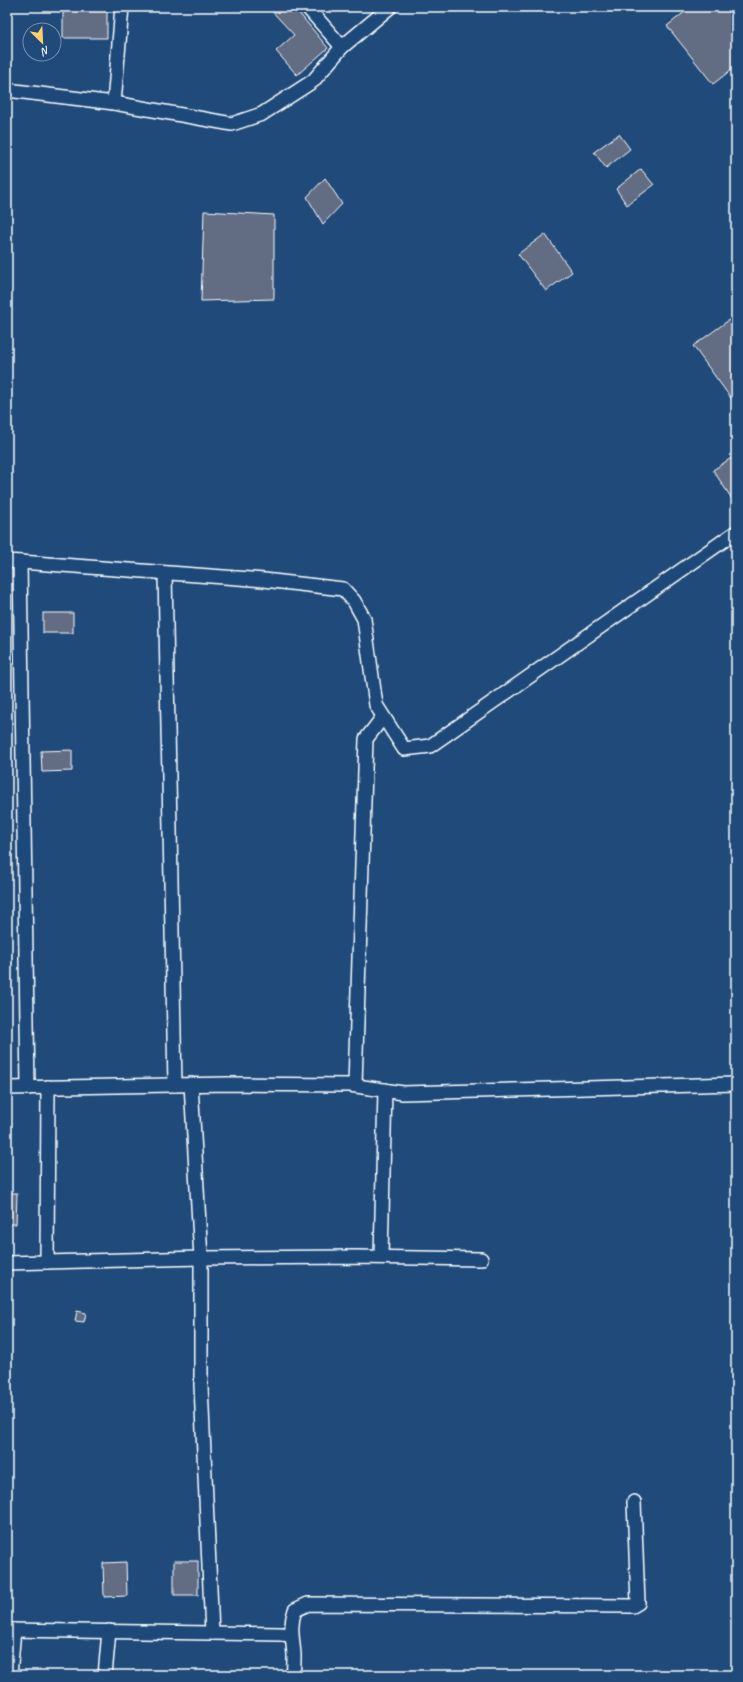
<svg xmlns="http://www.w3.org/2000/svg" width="743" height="1682" font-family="Caveat,sans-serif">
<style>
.building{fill:#626c82;stroke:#fff}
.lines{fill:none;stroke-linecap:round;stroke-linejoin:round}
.street-casing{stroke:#fff;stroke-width:16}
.street{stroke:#1f4a7a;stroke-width:13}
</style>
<rect width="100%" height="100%" fill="#1f4a7a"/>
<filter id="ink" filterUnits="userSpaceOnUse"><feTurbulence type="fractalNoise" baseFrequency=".025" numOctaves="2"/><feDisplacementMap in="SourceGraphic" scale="8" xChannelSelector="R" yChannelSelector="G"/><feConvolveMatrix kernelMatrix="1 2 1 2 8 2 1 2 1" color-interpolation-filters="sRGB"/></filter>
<g filter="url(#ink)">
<!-- building -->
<g class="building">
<path d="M268,7H294L328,48L297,75L276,51L294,35Z"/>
<path d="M691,7H736V66L713,84L667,26Z"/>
<path d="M107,8V38H63V9Z"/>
<path d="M619,134L630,149L606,168L594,152Z"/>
<path d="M641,169L654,185L627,205L616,189Z"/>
<path d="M325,178L342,204L323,224L307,197Z"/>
<path d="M204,211L274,215V299L201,301Z"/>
<path d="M545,234L572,272L546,291L518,254Z"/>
<path d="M736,315V405L693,346Z"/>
<path d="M736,455V505L713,470Z"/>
<rect x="43" y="613" width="30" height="20"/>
<path d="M72,750V771L42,772L41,751Z"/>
<path d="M7,1193H17L16,1224H7Z"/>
<path d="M77,1311L86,1313L84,1322L75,1321Z"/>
<rect x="174" y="1561" width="24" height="34"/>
<path d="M126,1562L127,1596L104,1597L103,1563Z"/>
</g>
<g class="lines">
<!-- street casing -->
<g class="street-casing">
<g id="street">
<path d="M307,7L342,47"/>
<path d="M7,90L114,103L232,124L262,114L313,81L342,47L390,7"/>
<path d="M114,103L122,7"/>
<path d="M7,561L264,580L343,589L354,601L364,619L376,705L404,749L430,746L736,532"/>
<path d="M20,562L28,1088"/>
<path d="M165,573L175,1085"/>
<path d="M355,1085L366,739L383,717"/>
<path d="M7,1088L228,1084L350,1085L403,1093L736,1084"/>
<path d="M381,1257L385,1090"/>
<path d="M47,1262L48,1087"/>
<path d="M7,1263L201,1258L191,1084"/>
<path d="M7,1630L280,1634L291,1635"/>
<path d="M212,1633L201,1386V1258L356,1257L481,1259"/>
<path d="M10,1675L14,1630"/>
<path d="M105,1675L109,1631"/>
<path d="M293,1675C294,1669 294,1662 294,1655C293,1639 289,1627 295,1610L308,1604L633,1606L638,1603L634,1502"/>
</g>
</g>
<!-- street -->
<use href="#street" class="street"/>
</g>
</g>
<!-- margin -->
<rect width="743" height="1682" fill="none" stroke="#1f4a7a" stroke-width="24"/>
<rect x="12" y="12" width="719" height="1658" fill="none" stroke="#fff" stroke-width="1.5" filter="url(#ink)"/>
<!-- north arrow -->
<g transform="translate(42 42) rotate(156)"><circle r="19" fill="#1f4a7a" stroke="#7992af"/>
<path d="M0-3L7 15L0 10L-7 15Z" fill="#ffd166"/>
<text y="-6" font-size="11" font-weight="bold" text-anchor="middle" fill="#ffffff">N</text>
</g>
</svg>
